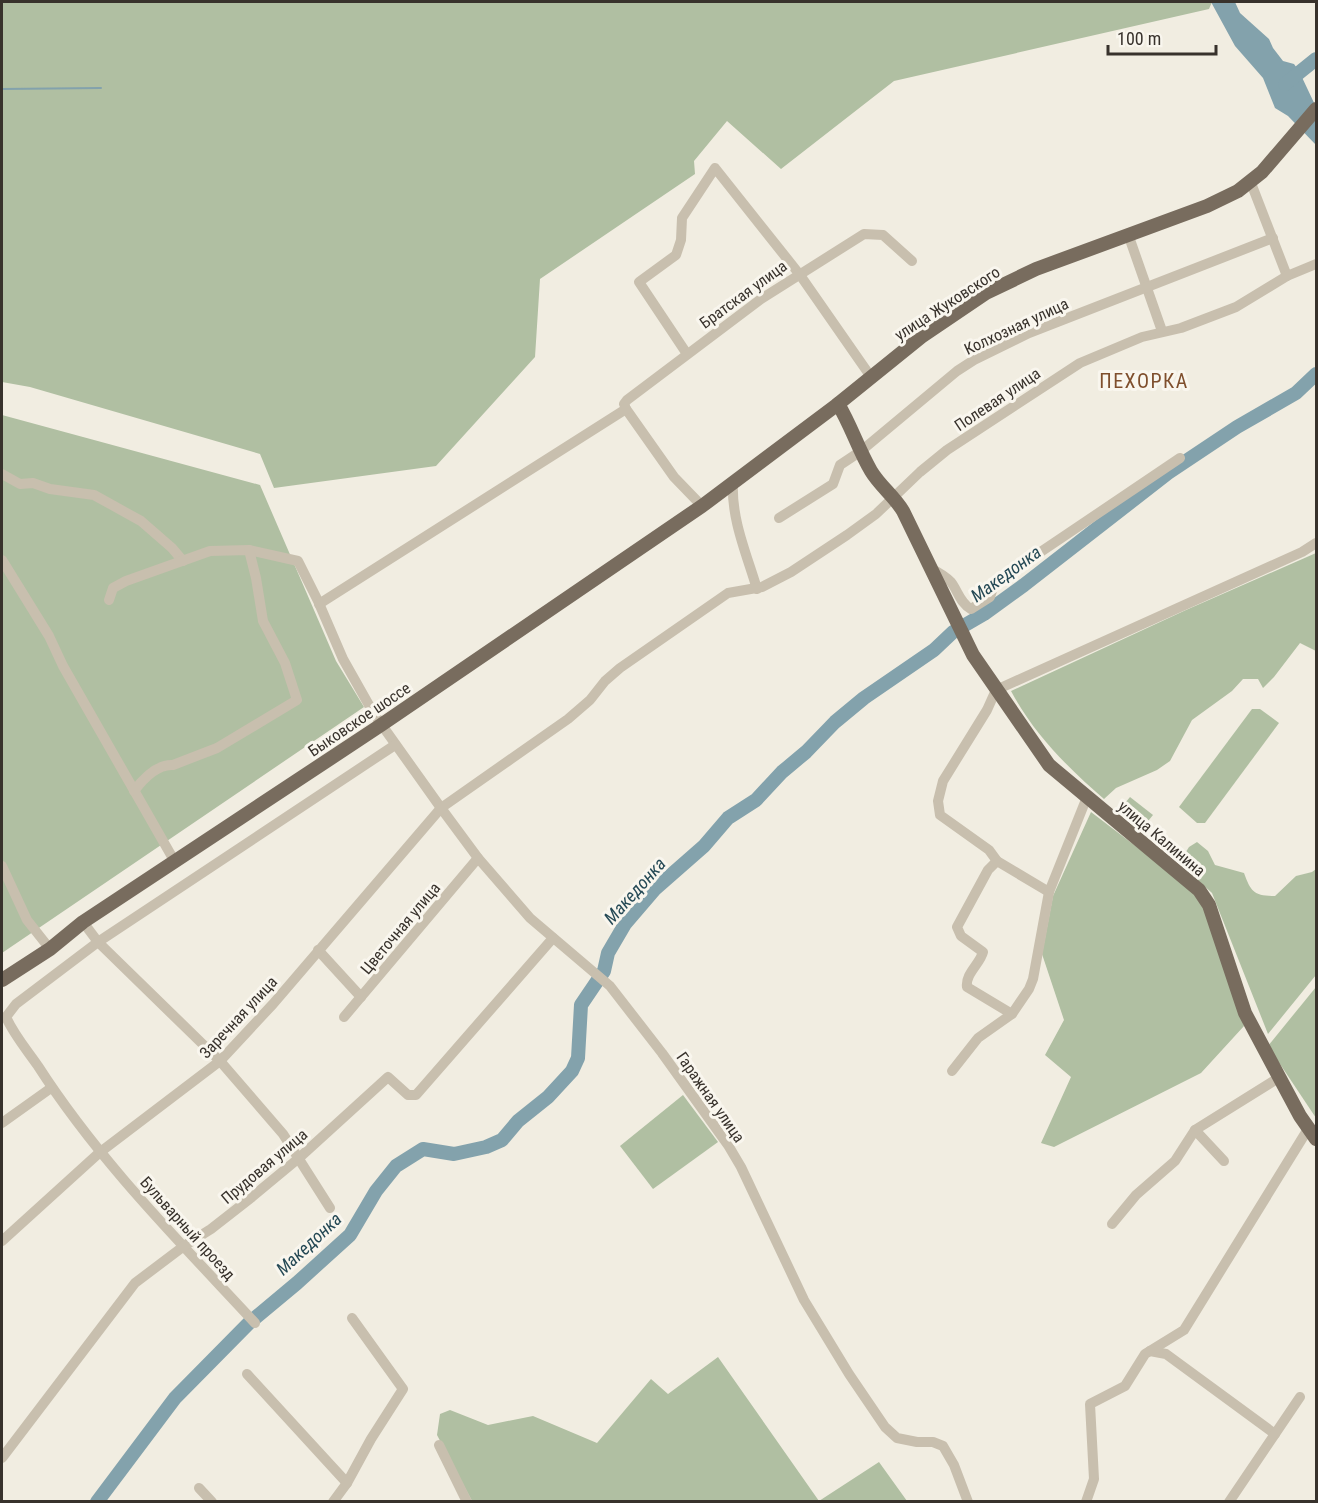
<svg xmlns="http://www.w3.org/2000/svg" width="1318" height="1503" font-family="'Roboto Condensed',sans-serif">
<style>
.green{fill:#b0bfa2}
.water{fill:#83a2ac}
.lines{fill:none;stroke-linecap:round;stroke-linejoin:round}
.stream{stroke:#83a2ac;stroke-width:2}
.river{stroke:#83a2ac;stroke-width:14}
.minor{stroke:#c8bfae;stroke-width:10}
.major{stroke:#786c5e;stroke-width:14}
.labels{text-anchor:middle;stroke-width:6;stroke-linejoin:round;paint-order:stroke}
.street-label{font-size:16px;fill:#38322c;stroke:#f9f6ee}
.water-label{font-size:18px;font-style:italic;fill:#254955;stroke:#f9f6ee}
.quarter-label{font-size:20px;letter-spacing:1.5px;fill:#7f4f2d;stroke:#f9f6ee}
</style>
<rect width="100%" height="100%" fill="#f1ede1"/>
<!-- green -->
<g class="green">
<path d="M2,2H1212L1209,9L894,81L781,169L727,121L694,161L695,174L540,279L535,357L436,466L274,488L260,454L30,387L2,382Z"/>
<path d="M2,415L260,485L336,661L364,707L2,953Z"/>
<path d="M1316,553V651L1300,643L1274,677L1263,688L1258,679H1243L1232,691L1192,720L1170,761L1157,770L1116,788L1104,799C1068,768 1034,734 1011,691L1186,610Z"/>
<path d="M1252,709H1260L1279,723L1205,823H1197L1179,807Z"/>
<path d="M1130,797L1153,815L1144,826L1121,808Z"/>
<path d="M1091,812L1193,890L1204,904L1244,1026L1201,1073L1054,1147L1041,1143L1071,1077L1045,1055L1064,1020L1042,954L1053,896Z"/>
<path d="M1197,842L1208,851L1215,865L1244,873C1251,892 1254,896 1275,896L1296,876L1312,872L1316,869V975L1268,1034L1212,893L1179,863L1189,847Z"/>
<path d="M1316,987V1118L1268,1046Z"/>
<path d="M683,1095L718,1142L653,1189L620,1146Z"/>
<path d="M718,1357L819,1501L879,1462L907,1501H472L437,1435L440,1414L450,1410L488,1425L533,1416L597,1443L651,1379L668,1394Z"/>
</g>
<!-- water -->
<path class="water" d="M1211,2H1235L1240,13L1269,39L1273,48L1283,61L1294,64L1299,71L1316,107V145L1288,116L1275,108L1263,78L1235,46Z"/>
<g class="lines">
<!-- stream -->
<path class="stream" d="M2,89L101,88"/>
<!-- river -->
<g class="river">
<path d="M1285,84L1316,59"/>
<path d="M97,1502L175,1398L249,1323L297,1283L350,1235L376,1191L396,1166L423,1149L454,1154L486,1147L502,1140L518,1121L548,1097L572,1071L578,1058L581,1005L604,971L608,953L625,924L655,889L704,846L728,818L756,800L782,772L806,752L835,722L864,698L934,650L953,632L984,614L1024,585L1168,473L1237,427L1296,393L1316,374"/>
</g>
<!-- minor -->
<g class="minor">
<path d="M1251,183L1287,276"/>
<path d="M1128,234L1162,331"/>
<path d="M687,354L639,282L676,255L681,240L682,218L715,168L800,275L871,377"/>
<path d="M2,474L20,484L33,483L50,489L94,495L141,521L172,548L183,561"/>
<path d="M733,483C731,519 747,555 757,589"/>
<path d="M702,506L674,477L626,409L624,404L627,400L761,299L864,234L883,235L912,261"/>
<path d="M779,518L833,484L840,465L861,451L957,371L974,360L1029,333L1273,238"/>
<path d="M2,560L49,636L63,666L175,862"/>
<path d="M930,568C938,572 945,576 951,582C958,591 960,603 971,609L990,597L993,588L1005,576L1180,458"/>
<path d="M109,600L113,588L126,581L210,551L249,550L298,561L318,601L343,659L374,714L441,808L478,858L530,918L610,986L662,1053L728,1145L741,1167L804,1300L849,1374L885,1427L897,1438L917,1442H933L943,1446L954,1465L968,1502"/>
<path d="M319,604L626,409"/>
<path d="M134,791C143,779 157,764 173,765L217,748L297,700L285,663L263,621L256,578L249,550"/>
<path d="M997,861L988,870L957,927L961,936L983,952C980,964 965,974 967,987L1012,1014"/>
<path d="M2,866L27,920L50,949"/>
<path d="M1049,892L997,861L989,850L940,815L938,801L943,781L987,710L996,690L1302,552L1316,543"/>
<path d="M83,922L98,942L220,1061L283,1134L330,1208"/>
<path d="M318,950L361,997"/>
<path d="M344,1017L478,858"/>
<path d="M952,1071L978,1038L1012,1014L1029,989L1033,979L1049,892L1087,797"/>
<path d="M2,1123L51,1088"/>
<path d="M1195,1130L1224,1161"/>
<path d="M1112,1224L1136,1195L1175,1161L1195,1130L1280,1077"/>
<path d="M2,1241L99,1153L220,1061L273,1004L441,808L568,719L590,700L605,681L620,668L728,593L762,587L791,572L847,535L876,514L920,472L947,450L1080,363L1142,337L1181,328L1236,307L1287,276L1316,264"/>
<path d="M255,1323C179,1241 99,1161 38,1066C27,1050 14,1035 6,1017L16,1004L98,942L395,745"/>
<path d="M1150,1351L1166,1354L1275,1434"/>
<path d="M247,1374L347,1483"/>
<path d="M439,1445L467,1502"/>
<path d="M2,1458L135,1283L184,1246L211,1229L252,1197L299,1158L388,1077L408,1095H416L553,938"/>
<path d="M199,1488L212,1502"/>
<path d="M333,1502L347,1483L371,1439L403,1389L352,1318"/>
<path d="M1086,1502L1094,1479L1090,1404L1125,1386L1145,1354L1184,1330L1308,1129"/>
<path d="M1229,1502L1300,1397"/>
</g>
<!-- major -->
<g class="major">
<path d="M838,404C851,425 858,449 871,471C880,486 894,496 903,511L973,655L1049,765L1199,890L1209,905L1245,1013L1300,1116L1316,1139"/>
<path d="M2,980L50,949L83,922L381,725L702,506L838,404L921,337L986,293L1036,269L1207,206L1238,191L1262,172L1316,109"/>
</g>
</g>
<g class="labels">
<!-- street labels -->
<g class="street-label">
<text transform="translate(743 294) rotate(-36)" y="6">Братская улица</text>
<text transform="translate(947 303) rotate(-33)" y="6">улица Жуковского</text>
<text transform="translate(1016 326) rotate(-25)" y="6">Колхозная улица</text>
<text transform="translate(997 399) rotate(-34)" y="6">Полевая улица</text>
<text transform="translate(359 719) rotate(-34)" y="6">Быковское шоссе</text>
<text transform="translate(1162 838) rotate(40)" y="6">улица Калинина</text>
<text transform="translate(400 928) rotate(-50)" y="6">Цветочная улица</text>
<text transform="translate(238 1017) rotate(-47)" y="6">Заречная улица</text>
<text transform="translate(711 1097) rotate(55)" y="6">Гаражная улица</text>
<text transform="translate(264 1166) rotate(-40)" y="6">Прудовая улица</text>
<text transform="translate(188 1228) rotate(48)" y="6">Бульварный проезд</text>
</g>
<!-- water labels -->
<g class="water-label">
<text transform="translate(1006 574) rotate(-36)" y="6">Македонка</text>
<text transform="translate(635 891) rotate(-48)" y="6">Македонка</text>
<text transform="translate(309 1244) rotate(-43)" y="6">Македонка</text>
</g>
<!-- quarter labels -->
<g class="quarter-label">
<text x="1144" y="388">ПЕХОРКА</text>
</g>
</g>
<!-- border -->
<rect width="1318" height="1503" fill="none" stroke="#38322c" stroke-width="6"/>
<!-- scale -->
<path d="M1108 45v9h108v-9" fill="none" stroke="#38322c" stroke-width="3"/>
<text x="1117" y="45" font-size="18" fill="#38322c" stroke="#f9f6ee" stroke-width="4.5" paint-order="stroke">100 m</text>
</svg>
